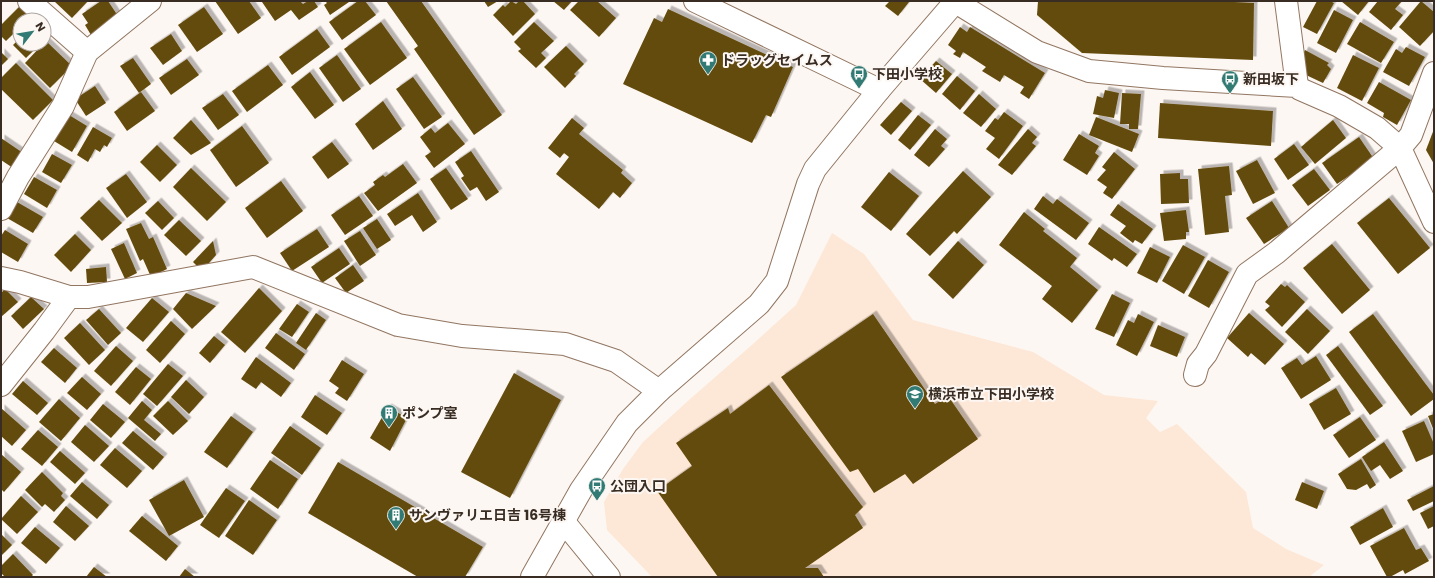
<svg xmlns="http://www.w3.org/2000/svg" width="1435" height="578" font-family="Poppins,'Noto Sans JP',sans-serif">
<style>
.built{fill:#fde7d6}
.building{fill:#644b0b;filter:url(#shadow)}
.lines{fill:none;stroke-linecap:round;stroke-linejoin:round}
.minor-casing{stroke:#917661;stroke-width:24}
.minor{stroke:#fff;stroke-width:22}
.labels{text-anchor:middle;stroke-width:4;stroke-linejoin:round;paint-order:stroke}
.poi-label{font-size:14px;font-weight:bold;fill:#382c23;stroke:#fdf7f3;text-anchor:start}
</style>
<defs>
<filter id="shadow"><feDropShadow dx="3.5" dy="-3.5" stdDeviation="0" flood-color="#0004"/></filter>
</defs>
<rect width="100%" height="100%" fill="#fdf7f3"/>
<!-- built -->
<path class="built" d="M832,233L864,254L913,320L1033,352L1104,395L1158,401L1146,418L1160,432L1177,424L1246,492L1253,528L1286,549L1324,565L1309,577H652L607,530L604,502L623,469L643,442L689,400L753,344L796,305Z"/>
<!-- building -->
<g class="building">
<path d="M54,1H88L72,18Z"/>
<path d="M101,1H108L118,16L91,35L85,25L88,23L82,14Z"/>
<path d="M215,1H249L261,18L238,34Z"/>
<path d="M263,1H300L303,4L308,1H314L318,7L299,20L291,10L275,21L262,2Z"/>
<path d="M325,1H349V2L330,15L324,5L327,3Z"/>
<path d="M358,1H365L376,15L342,40L329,22Z"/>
<path d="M386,1H421L502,115L474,135L414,49L418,46Z"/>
<path d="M484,1H498L488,7Z"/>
<path d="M511,1L516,4L519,1H523L535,14L513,36L493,15L503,5L505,7Z"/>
<path d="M553,1H572L564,10Z"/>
<path d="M579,1H597L616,18L599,37L570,10Z"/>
<path d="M890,1H907L909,2L898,16L885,6Z"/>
<path d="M1038,1H1215L1254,3L1253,60L1082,53L1037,15Z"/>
<path d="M1317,1H1330L1334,3L1317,34L1303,27Z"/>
<path d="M1341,1H1369L1358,15Z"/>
<path d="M1378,1H1402L1395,9L1403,15L1391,30L1369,12Z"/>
<path d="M1421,1L1434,12V31L1420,46L1399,27Z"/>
<path d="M19,7L29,17L27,20H20V27L6,41L1,36V25Z"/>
<path d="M204,7L223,34L197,52L178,25Z"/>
<path d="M668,9L793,67L771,117L766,115L752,143L623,84L654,18L662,22Z"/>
<path d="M1334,10L1353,20L1336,53L1317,43Z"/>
<path d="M381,22L407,58L370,85L344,49Z"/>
<path d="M534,22L554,41L541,53L546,58L536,68L518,51L521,49L514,42Z"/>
<path d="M1360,22L1394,42L1381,63L1347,44Z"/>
<path d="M960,27L967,32L970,27L1045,73L1029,99L1020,93L1024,87L1004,75L1000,82L982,71L986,67L963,52L960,58L953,54L956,51L948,45Z"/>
<path d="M317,29L330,47L292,75L279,57Z"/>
<path d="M171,34L182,51L163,65L150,48Z"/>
<path d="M20,38V44H40L26,58L13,45Z"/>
<path d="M46,41L72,66L50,88L25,63Z"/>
<path d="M566,46L584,64L574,74L576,76L565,88L544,67Z"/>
<path d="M1406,47L1425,57L1409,86L1383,72L1396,49L1402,53Z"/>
<path d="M1305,50L1329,63L1327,65L1331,69L1323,83L1306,75L1303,54Z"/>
<path d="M1,52L8,59L1,66Z"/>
<path d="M337,55L361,89L343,102L319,68Z"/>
<path d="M1353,55L1379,68L1362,101L1337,88Z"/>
<path d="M133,58L151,84L139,93L120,66Z"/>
<path d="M187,59L199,75L171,95L159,78Z"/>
<path d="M936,61L952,74L936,93L920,79Z"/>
<path d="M16,63L53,100L33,120L1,89V78Z"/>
<path d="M268,65L283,85L247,112L232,91Z"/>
<path d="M310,72L334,105L315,119L291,87Z"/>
<path d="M957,76L975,91L960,110L942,94Z"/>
<path d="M413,77L442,117L424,129L396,89Z"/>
<path d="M1379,82L1411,100L1397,125L1383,117L1384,113L1367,103Z"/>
<path d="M95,86L106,103L86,116L75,99Z"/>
<path d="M1105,90L1119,93L1114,118L1093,114L1097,96L1103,98Z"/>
<path d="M141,92L155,111L127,131L114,112Z"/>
<path d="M1122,93L1141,94L1138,129H1129V124H1120Z"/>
<path d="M223,94L239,115L218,130L202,108Z"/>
<path d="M979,94L996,109L981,127L963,113Z"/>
<path d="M383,101L402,129L373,150L355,124Z"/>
<path d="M901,102L912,111L891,135L880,125Z"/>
<path d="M1160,103L1273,111L1271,146L1158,138Z"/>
<path d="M1004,112L1023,126L999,159L986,149L995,138L985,131L995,118L998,120Z"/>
<path d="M69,115L87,126L72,152L54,141Z"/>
<path d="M918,115L931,125L910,150L898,140Z"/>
<path d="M1096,117L1139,134L1132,152L1089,135Z"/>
<path d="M572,118L584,128L579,134L623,170L621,173L632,183L620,198L613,192L599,209L556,174L569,157L564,153L560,158L548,148Z"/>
<path d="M191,120L211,143L191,155L173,138Z"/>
<path d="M1333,120L1346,138L1315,164L1301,147Z"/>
<path d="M448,123L465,144L434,168L425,156L431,152L420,137L431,128L435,133Z"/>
<path d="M242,126L269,163L236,187L210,150Z"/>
<path d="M93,127L112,138L107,147L104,145L100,152L95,149L88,162L77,155Z"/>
<path d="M935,129L947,139L941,146L945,149L929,167L914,155Z"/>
<path d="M1028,129L1037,137L1032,143L1036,146L1012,175L998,165Z"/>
<path d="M1434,129V164L1426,150Z"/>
<path d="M1079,134L1099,146L1095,153L1099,156L1087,175L1063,160Z"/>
<path d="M1359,137L1374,159L1337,184L1322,163Z"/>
<path d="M1,138L23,153L13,168L1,160Z"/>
<path d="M332,142L349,164L328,179L312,157Z"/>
<path d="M1294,144L1309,165L1288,180L1274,159Z"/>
<path d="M157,145L177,165L160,182L140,162Z"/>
<path d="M471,151L499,192L486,201L477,187L470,191L461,178L464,176L455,162Z"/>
<path d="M1114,152L1135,169L1112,199L1103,193L1107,187L1097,180L1106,170L1102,167Z"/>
<path d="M52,154L72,165L61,183L42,172Z"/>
<path d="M1257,160L1275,193L1253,204L1236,171Z"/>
<path d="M403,164L417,183L378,211L364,193L375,185L373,182L383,175L385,177Z"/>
<path d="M1229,166L1232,195L1225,196L1229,232L1205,235L1198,169Z"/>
<path d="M191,168L226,202L207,221L173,187Z"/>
<path d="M446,168L468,199L451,210L430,179Z"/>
<path d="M1314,169L1330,190L1308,206L1292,185Z"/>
<path d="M963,171L991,197L957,234L954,231L930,256L906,234Z"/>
<path d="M889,172L919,196L891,231L861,207Z"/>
<path d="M1180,173V179H1188L1189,203L1161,204L1160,174Z"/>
<path d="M126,174L147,202L127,218L106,188Z"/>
<path d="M34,177L57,190L47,208L24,194Z"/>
<path d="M281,181L303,211L267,238L245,208Z"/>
<path d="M418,193L437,222L423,232L412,215L395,226L387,214Z"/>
<path d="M359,196L373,216L345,235L331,215Z"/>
<path d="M1043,196L1053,204L1057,199L1089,223L1076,240L1034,209Z"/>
<path d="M1389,198L1430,248L1398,274L1357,223Z"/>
<path d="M99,200L122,223L102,241L80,218Z"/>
<path d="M158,201L174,218L162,230L145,213Z"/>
<path d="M1272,201L1289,228L1264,244L1246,218Z"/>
<path d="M17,202L43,217L33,233L7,218Z"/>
<path d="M1118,204L1153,229L1142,244L1135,240L1133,243L1120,233L1126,226L1110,215Z"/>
<path d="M1186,210L1189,232H1186V239L1164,241L1160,213Z"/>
<path d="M1024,212L1045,229L1043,231L1077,258L1070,267L1098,290L1072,323L1042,299L1052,286L999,245Z"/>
<path d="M377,219L391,240L377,249L363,228Z"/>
<path d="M179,220L201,241L186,256L164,235Z"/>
<path d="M141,223L149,239L153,237L167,269L151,277L143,259L140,261L126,229Z"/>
<path d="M1099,227L1137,254L1127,267L1114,258L1112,261L1088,244Z"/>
<path d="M317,229L329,247L292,271L280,253Z"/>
<path d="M5,230L28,244L18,262L1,252V236Z"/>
<path d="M360,231L376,255L360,266L344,241Z"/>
<path d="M75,234L91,250L71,272L54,255Z"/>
<path d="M213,241L216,255L202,271L193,262Z"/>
<path d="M958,241L984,265L953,299L928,275Z"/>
<path d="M124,243L137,273L125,279L111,249Z"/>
<path d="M1332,244L1370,290L1342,314L1303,268Z"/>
<path d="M1183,245L1205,257L1184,294L1162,281Z"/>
<path d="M1150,247L1170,257L1157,283L1137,273Z"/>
<path d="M339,248L350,264L322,283L311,267Z"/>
<path d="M1208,260L1229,272L1209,308L1188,296Z"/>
<path d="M353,265L364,281L346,293L335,278Z"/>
<path d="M106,267L107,282L87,283L86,269Z"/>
<path d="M1281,284L1285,287L1287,285L1305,302L1282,327L1265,310L1270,306L1265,302Z"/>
<path d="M259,288L282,311L245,353L221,332Z"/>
<path d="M5,289L18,302L1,317V293Z"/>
<path d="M186,293L216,306L192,329L173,309Z"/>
<path d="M1112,294L1130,303L1114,337L1095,329Z"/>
<path d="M31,297L44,309L23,329L11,316Z"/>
<path d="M152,298L169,312L143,342L126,328Z"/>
<path d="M297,304L309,312L292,337L279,329Z"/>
<path d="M99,309L121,333L108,345L86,320Z"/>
<path d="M1307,309L1330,331L1308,354L1285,332Z"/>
<path d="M316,313L326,320L306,350L296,343Z"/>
<path d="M1249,313L1284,344L1265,365L1251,353L1248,357L1227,338Z"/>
<path d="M873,314L935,404L948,396L978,439L913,484L905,474L874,493L858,469L850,472L781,377Z"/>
<path d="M1138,314L1154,322L1137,356L1116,345L1128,320L1134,323Z"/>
<path d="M1373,314L1434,395V399L1411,416L1349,332Z"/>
<path d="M171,321L185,334L160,363L146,350Z"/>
<path d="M80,323L105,350L89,365L64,338Z"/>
<path d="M1158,325L1185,337L1177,357L1150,346Z"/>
<path d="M276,333L305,354L294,370L265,348Z"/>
<path d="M214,336L225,345L210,363L199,353Z"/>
<path d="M116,346L133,361L111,386L94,371Z"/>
<path d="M1338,346L1383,406L1370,415L1326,355Z"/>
<path d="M54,348L77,368L65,383L41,362Z"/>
<path d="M1316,356L1331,380L1301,399L1281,368L1297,358L1302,365Z"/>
<path d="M256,357L291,383L281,397L261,382L256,389L241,379Z"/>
<path d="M342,360L364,374L347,401L335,393L339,388L329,381Z"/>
<path d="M168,364L183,376L157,406L143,394Z"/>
<path d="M136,367L151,379L130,405L115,392Z"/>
<path d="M514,373L561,400L510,498L461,472Z"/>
<path d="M82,377L101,394L87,410L67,393Z"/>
<path d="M186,380L204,397L189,414L171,397Z"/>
<path d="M23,381L48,403L37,415L12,394Z"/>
<path d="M769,385L863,507L855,515L863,528L805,568H818L824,577H718L657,491L692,466L676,443L728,408L730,414Z"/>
<path d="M1336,388L1351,414L1324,430L1309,404Z"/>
<path d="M315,395L342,413L327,435L301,417Z"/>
<path d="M59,399L80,418L61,441L39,422Z"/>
<path d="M142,401L152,410L144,420L161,434L155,441L128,418Z"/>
<path d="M168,401L188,421L173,435L153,416Z"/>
<path d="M103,404L125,422L111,438L90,420Z"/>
<path d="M388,407L407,418L390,451L370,438Z"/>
<path d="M1,408L26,430L12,446L1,436Z"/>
<path d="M1434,414V431L1428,416Z"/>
<path d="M231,416L253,432L227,468L204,452Z"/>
<path d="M1360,417L1376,440L1349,458L1333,435Z"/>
<path d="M1424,421L1434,444V454L1416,462L1402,431Z"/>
<path d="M85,425L109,446L94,462L71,442Z"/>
<path d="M290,426L321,448L302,475L271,453Z"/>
<path d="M38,430L58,447L42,466L21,449Z"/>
<path d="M133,431L164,457L153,470L122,443Z"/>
<path d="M1384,442L1403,471L1390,479L1380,465L1371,471L1362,457Z"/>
<path d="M115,448L142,471L127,488L100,465Z"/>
<path d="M60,451L85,473L75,484L50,462Z"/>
<path d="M1,454L21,472L4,492L1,489Z"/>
<path d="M1361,459L1376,485L1370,489L1367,484L1356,490L1347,489L1338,474Z"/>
<path d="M270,460L298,479L278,509L250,489Z"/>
<path d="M338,462L483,547L465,577H418L308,513Z"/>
<path d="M42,472L63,493L61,496L65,500L54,512L45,504L42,507L25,490Z"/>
<path d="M184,480L204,517L169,536L149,500Z"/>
<path d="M82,482L109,505L97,519L70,496Z"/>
<path d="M1302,482L1324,491L1317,509L1295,500Z"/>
<path d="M1434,486V501L1413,511L1407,500Z"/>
<path d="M226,488L245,501L219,538L200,525Z"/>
<path d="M21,496L38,512L17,534L1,519Z"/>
<path d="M249,500L277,520L253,555L225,536Z"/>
<path d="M66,506L89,526L75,541L53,522Z"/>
<path d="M1434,506V526L1428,529L1420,513Z"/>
<path d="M1383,508L1393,527L1360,545L1350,527Z"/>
<path d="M142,516L178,546L166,561L129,531Z"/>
<path d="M35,527L60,548L46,564L21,543Z"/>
<path d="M1404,528L1416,550L1421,548L1429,561L1405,574L1403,570L1390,577H1387L1370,546Z"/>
<path d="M1,534L12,545L1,556Z"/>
<path d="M13,554L33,575L31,577H5L1,573V566Z"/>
<path d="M94,567L107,577H86Z"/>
<path d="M185,569L195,577H179Z"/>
</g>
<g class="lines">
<!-- minor casing -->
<g class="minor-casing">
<g id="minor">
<path d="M29,1L87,52"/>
<path d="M695,1L879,90"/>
<path d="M954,1L1037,52L1089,71L1163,78L1297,86L1300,89L1339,106L1377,128L1400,148L1434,222"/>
<path d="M1286,1L1297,86"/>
<path d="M1,209L18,177L63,106L87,52L150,1"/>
<path d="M1,278L20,282L69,297H88L253,267L398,325L462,336L565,344L616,361L659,391"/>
<path d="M1195,375L1198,364L1206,354L1247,274L1276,253L1400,148L1411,135L1434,73"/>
<path d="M1,385L44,331L69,297"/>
<path d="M564,522L609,577"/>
<path d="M532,577L581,490L627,423L659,391L759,304L777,281L808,184L815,169L879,90L955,2"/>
</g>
</g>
<!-- minor -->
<use href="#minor" class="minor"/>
</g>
<!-- icons -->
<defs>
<g id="pharmacy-pin" transform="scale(0.9)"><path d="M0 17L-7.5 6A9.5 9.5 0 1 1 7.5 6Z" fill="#327a74" stroke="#fdf7f3"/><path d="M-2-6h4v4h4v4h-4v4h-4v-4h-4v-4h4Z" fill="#fff"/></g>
<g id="bus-pin" transform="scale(0.9)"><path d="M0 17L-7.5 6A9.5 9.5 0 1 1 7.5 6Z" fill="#327a74" stroke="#fdf7f3"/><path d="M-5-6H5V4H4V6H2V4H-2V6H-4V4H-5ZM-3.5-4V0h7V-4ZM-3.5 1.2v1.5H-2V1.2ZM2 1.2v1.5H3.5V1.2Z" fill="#fff"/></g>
<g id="school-pin" transform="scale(0.9)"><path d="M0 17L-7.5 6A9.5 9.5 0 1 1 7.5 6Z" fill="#327a74" stroke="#fdf7f3"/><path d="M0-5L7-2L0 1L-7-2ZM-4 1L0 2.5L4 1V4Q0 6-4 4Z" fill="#fff"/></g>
<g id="building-pin" transform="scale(0.9)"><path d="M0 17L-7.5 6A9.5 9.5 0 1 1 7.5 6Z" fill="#327a74" stroke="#fdf7f3"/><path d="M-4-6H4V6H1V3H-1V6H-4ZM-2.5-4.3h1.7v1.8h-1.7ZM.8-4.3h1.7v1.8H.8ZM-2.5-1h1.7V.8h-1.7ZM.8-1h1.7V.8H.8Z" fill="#fff"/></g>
</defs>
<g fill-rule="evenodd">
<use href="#pharmacy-pin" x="708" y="60"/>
<use href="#bus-pin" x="859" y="74"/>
<use href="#bus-pin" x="1230" y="79"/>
<use href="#school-pin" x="915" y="394"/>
<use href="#building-pin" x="389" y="413"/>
<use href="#bus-pin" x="597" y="486"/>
<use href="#building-pin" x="396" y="515"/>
</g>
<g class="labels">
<!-- poi labels -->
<g class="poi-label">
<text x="721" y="65">ドラッグセイムス</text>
<text x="872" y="79">下田小学校</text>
<text x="1243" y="84">新田坂下</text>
<text x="928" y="399">横浜市立下田小学校</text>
<text x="402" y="418">ポンプ室</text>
<text x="610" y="491">公団入口</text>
<text x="409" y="520">サンヴァリエ日吉 16号棟</text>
</g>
</g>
<!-- border -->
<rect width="1435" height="578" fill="none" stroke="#382c23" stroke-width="4"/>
<!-- north arrow -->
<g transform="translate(32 32) rotate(59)"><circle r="19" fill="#fdf7f3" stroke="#aea6a0"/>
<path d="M0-3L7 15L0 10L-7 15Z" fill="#327a74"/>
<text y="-6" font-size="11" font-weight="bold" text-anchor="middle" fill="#382c23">N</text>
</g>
</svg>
